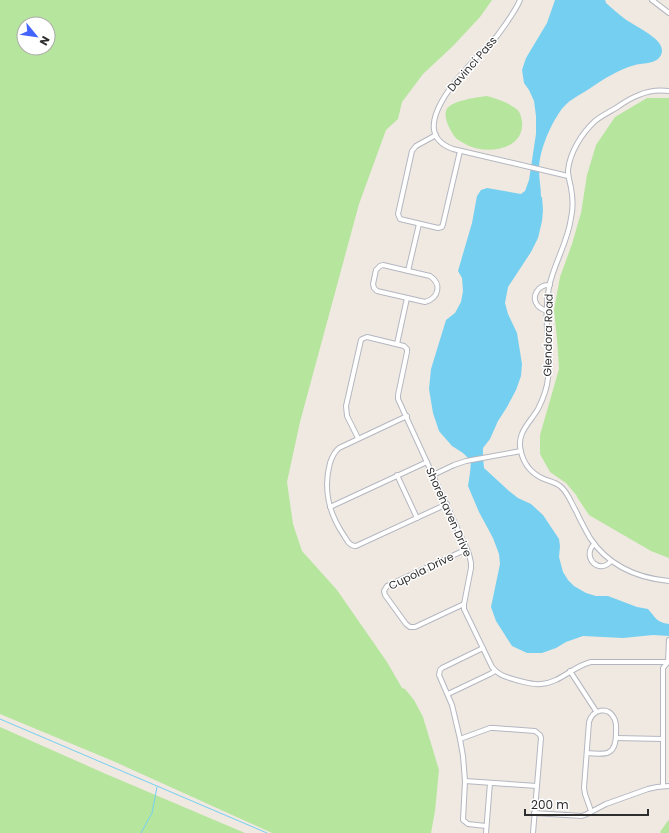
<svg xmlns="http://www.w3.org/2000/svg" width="669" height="833" font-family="Poppins,sans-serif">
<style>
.green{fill:#b6e59e;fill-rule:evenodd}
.water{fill:#75cff0}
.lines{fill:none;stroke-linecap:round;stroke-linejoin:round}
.stream{stroke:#75cff0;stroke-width:1}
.street-casing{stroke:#b4b7c1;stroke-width:6}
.street{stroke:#fff;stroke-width:4}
.labels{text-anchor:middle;stroke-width:3;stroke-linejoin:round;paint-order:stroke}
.street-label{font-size:11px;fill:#2e2e2e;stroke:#fff}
</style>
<rect width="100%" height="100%" fill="#efe9e1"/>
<!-- green -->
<g class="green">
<path d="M0,0H492L480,17L453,46L423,74L402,102L398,119L386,130L359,204L300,422L287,482L293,524L302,551L337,590L387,662L402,688L405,689L414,700L423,717L439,770L435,811L431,833H272L113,761L0,714ZM24,24H48V48H24Z"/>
<path d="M487,96C497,99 507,102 515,108C520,111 521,116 522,121C525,150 487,155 467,145C462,142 455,139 453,134C449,128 444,118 446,111C448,101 478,97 487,96Z"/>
<path d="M647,98H669V558L651,551L589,515L577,497V496L566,483L550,472L540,454V435L559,369L557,339L554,310L560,277L572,244L581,213L587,175L596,145L615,117Z"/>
<path d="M0,727L106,774L245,833H0Z"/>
<path d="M669,820V833H661L660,832L667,822Z"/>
</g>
<!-- water -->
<path class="water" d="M555,0H605L606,3C612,8 618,14 625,19C634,26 663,38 662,51C662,54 660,57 658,59C652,64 642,63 635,65C617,70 604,79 589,89C577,97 567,100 559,113C549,128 539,152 539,170C539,179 541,188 541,197H542L543,210L542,221L538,238L531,252L508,287L505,303L508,314L517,333L522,364L521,376L516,390L507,407L498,421L490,439L483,448V458L484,468L509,491L518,498L531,504L543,515L559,539L560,546L559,557L563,572L568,580L574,586L586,593L596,596H608L637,607L648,609C656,618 656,622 669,624V636L653,635L623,638L583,636L566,642L556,648L542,653H527L512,646L496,621L491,607L500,564L499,554L493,538L479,512L468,486L470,473L471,461L463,453L452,446L439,431L433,413L429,389L431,369L446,320L455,313L461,302L463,291L462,278L458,271L472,223L477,196L481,190L487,188L521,194L525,191L529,180L536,134V116L534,101L529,90L524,83L522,70L526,58L547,23Z"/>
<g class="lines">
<!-- stream -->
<g class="stream">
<path d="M0,719L267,833"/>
<path d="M141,833L152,813L157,787"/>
</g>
<!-- street casing -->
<g class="street-casing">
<g id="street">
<path d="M520,0C515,12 505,25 497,36C479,56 397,129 453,149L568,176"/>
<path d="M652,0L669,13"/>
<path d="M669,91C660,90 648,91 639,95C631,98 623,103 616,108C609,112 601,116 595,121C582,133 570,152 568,170C568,177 570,182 571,188C573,198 573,209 571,218C568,242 554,263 549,287C546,304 546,322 548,339C549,352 551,364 548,378C547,389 543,399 538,409C529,424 516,433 521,452C524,464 532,474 544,479C549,481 555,482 560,486C568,492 571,503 576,511C580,520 585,529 590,538C608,565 637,578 669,581"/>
<path d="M436,135L416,146L412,151L398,214L400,219L438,228L442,227L443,224L460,151"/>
<path d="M383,265L430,276C442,284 439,298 425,302L377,291L374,288L373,284L376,270L380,266Z"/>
<path d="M408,271L419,224"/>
<path d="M547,311C544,310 540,308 538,306C530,296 539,284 550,285"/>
<path d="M397,344L407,298"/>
<path d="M407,416L339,448C334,452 332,457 330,463C323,488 329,513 343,534C347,540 349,546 356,546L447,504"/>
<path d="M358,438L347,416L346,406L361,340L362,339L367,337L404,346L407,349V352L398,395V399L469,554L471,563V568L464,604V609L492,667C499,676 507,677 516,680C524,682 532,685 541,684C560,683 573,666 591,662H669"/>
<path d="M397,475L417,518"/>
<path d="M433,475L454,465L466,461L521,451"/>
<path d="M330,507L427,462"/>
<path d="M594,544C581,558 600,575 611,561"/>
<path d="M464,604L415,627H410L406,624L385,595L384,591L387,586L467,549"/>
<path d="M483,648L442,668L440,670L439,675L452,705L460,739L463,756L465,781L463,820L468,824L486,826"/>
<path d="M570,671L596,711"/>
<path d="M448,694L490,674L495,671"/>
<path d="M616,738L663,739"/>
<path d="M460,739L490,728H494L535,731L540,735L541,738L533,833"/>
<path d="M587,753C605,755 616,756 616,734C616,729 617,723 614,718C608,706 593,709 589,722L584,788L585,794L591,811"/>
<path d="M465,781L537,786"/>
<path d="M663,786V668L668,662L669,640"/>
<path d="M534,813L582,816L587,814L606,804L648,789L657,787L669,786"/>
<path d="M486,833L490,783"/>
</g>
</g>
<!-- street -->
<use href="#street" class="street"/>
</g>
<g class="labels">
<!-- street labels -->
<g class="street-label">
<text transform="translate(472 64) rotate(-49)" y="4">Davinci Pass</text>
<text transform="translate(548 335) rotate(-89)" y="4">Glendora Road</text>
<text transform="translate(449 512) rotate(66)" y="4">Shorehaven Drive</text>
<text transform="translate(421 571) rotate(-26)" y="4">Cupola Drive</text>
</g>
</g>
<!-- north arrow -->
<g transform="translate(36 36) rotate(119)"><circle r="19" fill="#ffffff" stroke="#ababab"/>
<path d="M0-3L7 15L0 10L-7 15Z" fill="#4264fb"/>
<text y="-6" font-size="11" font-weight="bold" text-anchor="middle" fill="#2e2e2e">N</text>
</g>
<!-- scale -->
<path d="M525 809v6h123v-6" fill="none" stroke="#2e2e2e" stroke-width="2"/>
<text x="531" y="809" font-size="12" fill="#2e2e2e" stroke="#ffffff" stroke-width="3" paint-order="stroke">200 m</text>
</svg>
